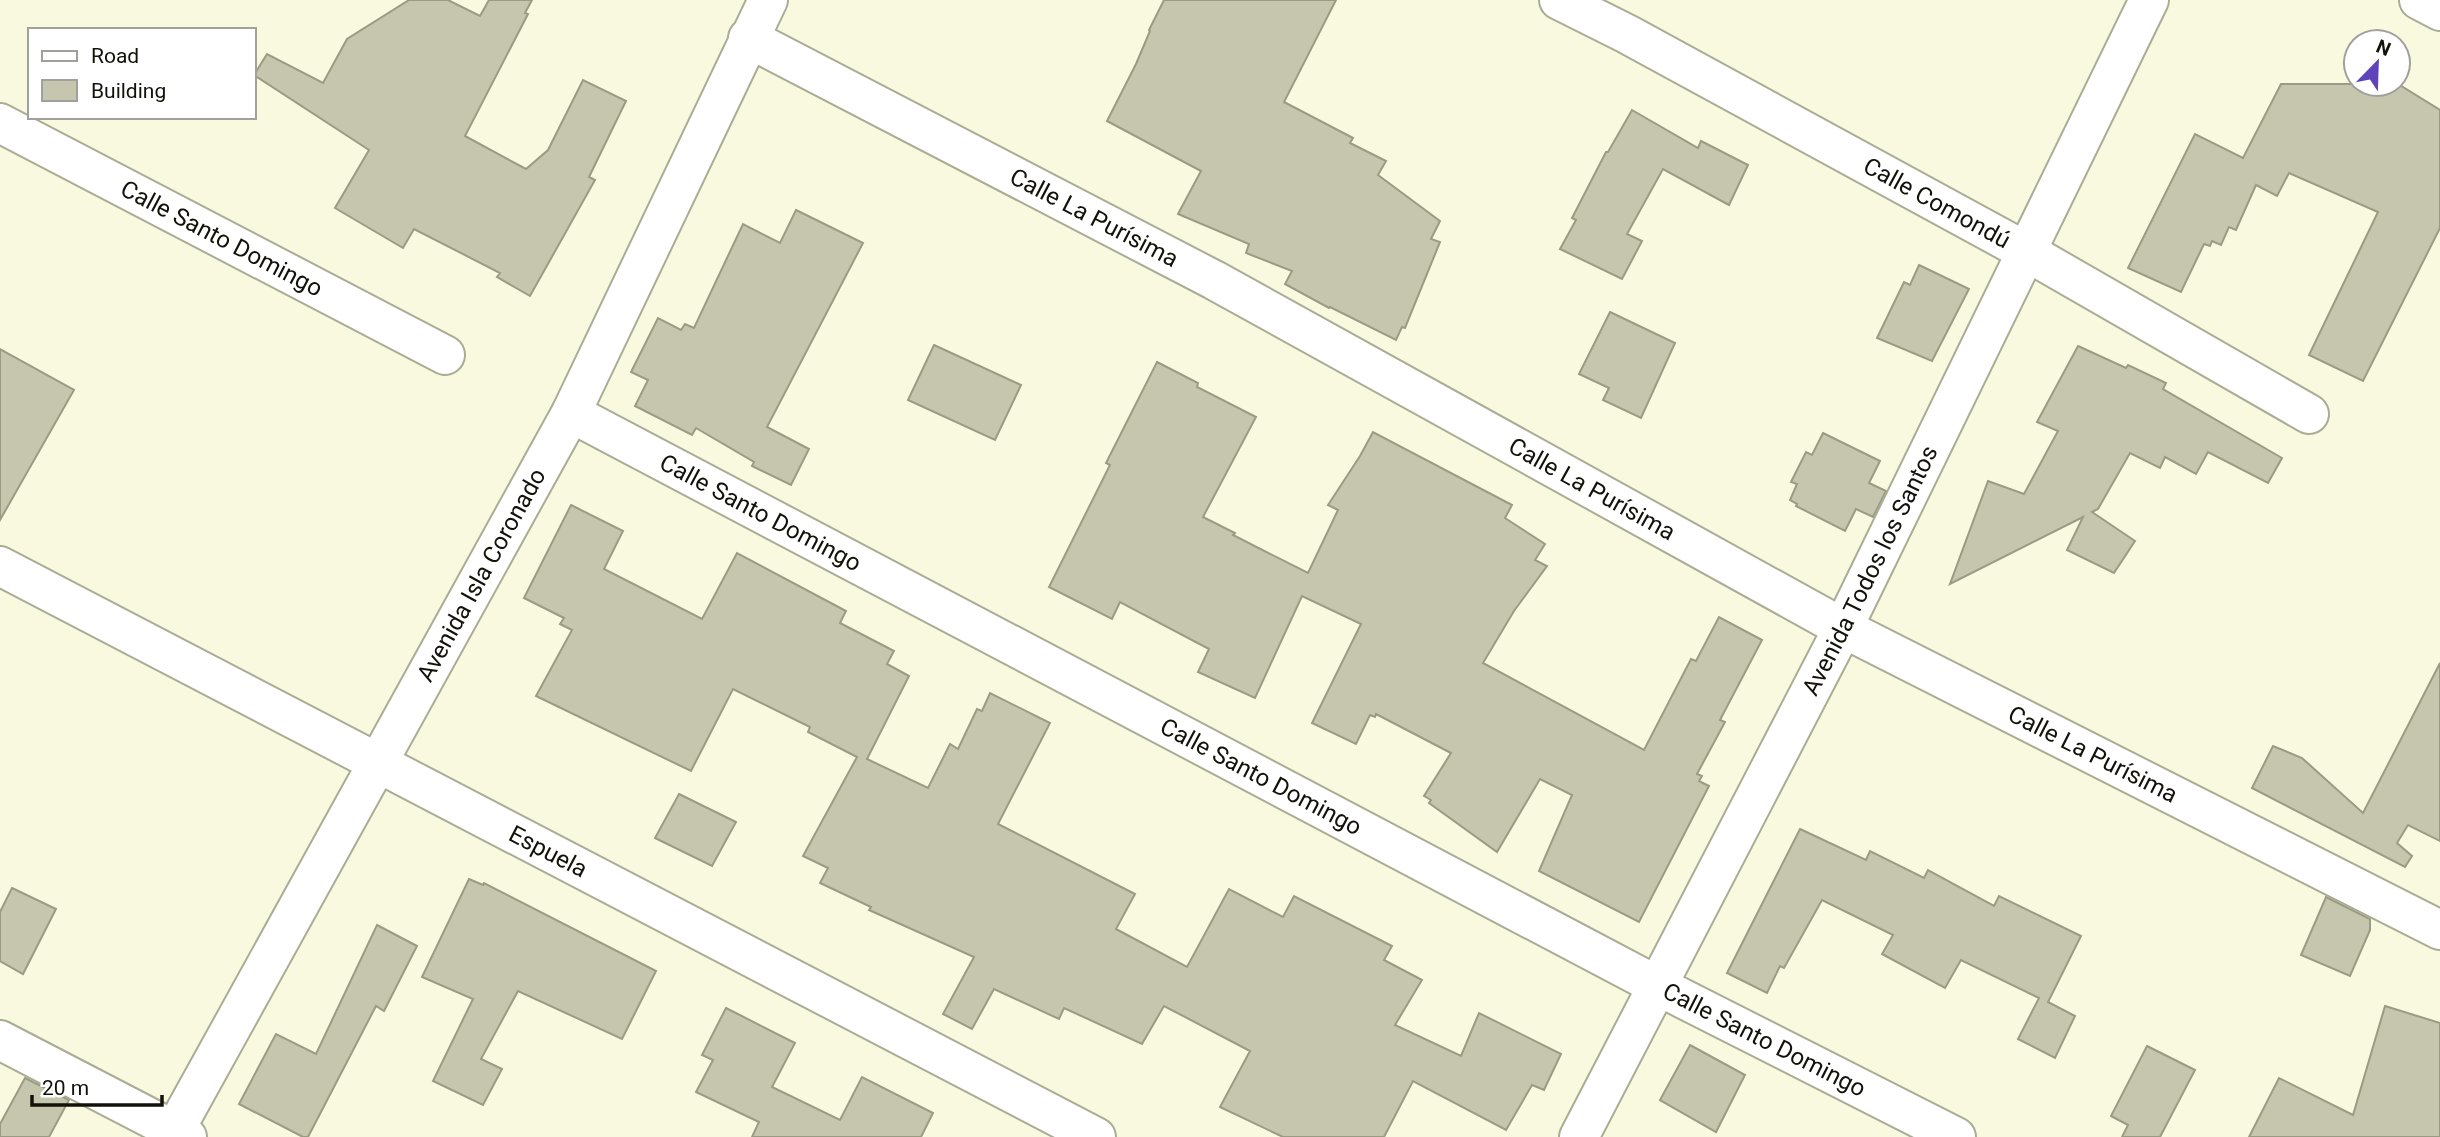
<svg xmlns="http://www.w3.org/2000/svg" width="2440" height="1137" font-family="Roboto,sans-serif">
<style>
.building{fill:#c5c6ad;stroke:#9a9b83;stroke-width:2}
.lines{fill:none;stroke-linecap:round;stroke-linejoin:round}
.minor-casing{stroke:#abac94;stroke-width:42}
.minor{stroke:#fff;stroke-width:38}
.labels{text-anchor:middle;stroke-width:5;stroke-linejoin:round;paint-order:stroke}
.street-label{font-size:24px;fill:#13120a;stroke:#fff}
</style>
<rect width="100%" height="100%" fill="#f9f9e0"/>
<!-- building -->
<g class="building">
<path d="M409,0H448L480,16L489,0H532L525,13L528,14L465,136L526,169L548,150L583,80L626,101L589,177L595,180L530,296L497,277L500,273L414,229L403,248L335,208L369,150L254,75L267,54L323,83L347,39Z"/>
<path d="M1164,0H1336L1284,102L1353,138L1350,143L1386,161L1378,175L1440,221L1431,239L1440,242L1405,328L1402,327L1396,340L1330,307L1329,308L1285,284L1292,271L1246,253L1249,244L1178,214L1201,171L1107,121L1136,64L1150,31L1149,30Z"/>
<path d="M2281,84H2398L2440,110V228L2363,381L2309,355L2378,212L2289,173L2277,196L2256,185L2236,230L2229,227L2221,245L2212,241L2210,246L2204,244L2181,292L2128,268L2195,134L2243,158Z"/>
<path d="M1632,110L1698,148L1701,141L1748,165L1729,205L1663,169L1627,234L1642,241L1622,279L1560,249L1576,220L1572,218L1606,152H1608Z"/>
<path d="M796,210L863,243L767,427L809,449L791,485L752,466L754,462L696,428L692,435L635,406L648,380L631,372L658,318L681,330L685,324L694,328L743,224L780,243Z"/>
<path d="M1919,265L1969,289L1932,361L1877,338L1904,282L1910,285Z"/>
<path d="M1610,312L1675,343L1641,418L1603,400L1609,388L1579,374Z"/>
<path d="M934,345L1021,385L995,440L908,400Z"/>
<path d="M2078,346L2126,368L2128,365L2166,383L2163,389L2282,458L2268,483L2208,452L2196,474L2165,457L2160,468L2130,453L2098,509L2092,512L2135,541L2114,573L2067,550L2083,517L1950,584L1988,481L2024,494L2058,431L2037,422Z"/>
<path d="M0,349L74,390L0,520Z"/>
<path d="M1157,362L1198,383L1197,387L1256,417L1203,517L1235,533L1233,535L1308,573L1338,510L1328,505L1360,456L1373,432L1512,505L1505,518L1545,544L1535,560L1547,566L1514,611L1483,663L1644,750L1691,659L1696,661L1719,617L1762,640L1720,720L1725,722L1697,774L1702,776L1699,781L1709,786L1639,922L1539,871L1572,795L1540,779L1497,852L1429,803L1431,800L1424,796L1451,753L1376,714L1375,717L1370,715L1356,744L1312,723L1361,624L1302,596L1255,698L1198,672L1209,649L1120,602L1112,619L1049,587L1110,465L1106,463Z"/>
<path d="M1823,433L1880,461L1869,483L1886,491L1873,517L1856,509L1845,531L1796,506L1797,504L1790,500L1797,484L1791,482L1806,452L1812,455Z"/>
<path d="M571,505L623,531L604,569L702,619L737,553L846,611L840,623L894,651L887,664L909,676L867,759L928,788L950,744L958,749L977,709L982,711L990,693L1050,723L998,824L1135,894L1116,929L1187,967L1229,889L1283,917L1294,896L1392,946L1384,960L1422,980L1395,1025L1461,1056L1479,1013L1561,1054L1544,1090L1532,1085L1506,1130L1413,1081L1384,1137H1283L1220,1107L1250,1051L1164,1006L1142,1044L1064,1008L1059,1019L994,989L972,1029L943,1014L974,957L869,910L871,907L820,883L828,868L803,856L857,757L808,732L810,727L733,689L691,771L536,696L572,630L560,624L564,618L524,598Z"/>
<path d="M2440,663V841L2408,825L2397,843L2412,856L2405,867L2252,788L2273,746L2302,758L2363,813Z"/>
<path d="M679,794L736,822L712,866L655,838Z"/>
<path d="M1800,829L1866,860L1870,851L1924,878L1928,870L1994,906L1999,896L2081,936L2048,1002L2075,1016L2055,1058L2018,1039L2039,998L1961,960L1945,988L1882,954L1893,935L1822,900L1784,968L1780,966L1767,993L1727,973Z"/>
<path d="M469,879L483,885L484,883L656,971L622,1039L518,991L481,1059L502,1069L483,1105L433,1081L473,999L422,977Z"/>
<path d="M12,888L56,909L23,974L0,961V912Z"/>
<path d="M2326,897L2370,919V930L2350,976L2301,955Z"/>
<path d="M377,925L417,946L384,1011L376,1006L308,1137H303L239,1104L276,1034L316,1054Z"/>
<path d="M2385,1006L2440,1023V1137H2249L2279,1078L2353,1115Z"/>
<path d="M726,1008L795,1043L772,1087L840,1120L862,1077L933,1113L921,1137H752L759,1122L696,1092L713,1060L702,1055Z"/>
<path d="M1690,1045L1745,1075L1716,1132L1660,1100Z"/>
<path d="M2147,1046L2195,1070L2160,1137H2122L2128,1125L2111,1116Z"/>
<path d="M25,1078L69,1100L49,1137H0V1124Z"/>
</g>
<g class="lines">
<!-- minor casing -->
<g class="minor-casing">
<g id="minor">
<path id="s1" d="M1559,0L1627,34L2027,252L2309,414"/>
<path d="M2419,0L2440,11"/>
<path id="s2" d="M748,38L1214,280L1843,628L2440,930"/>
<path id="s3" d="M0,123L445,355"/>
<path id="s4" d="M571,413L1658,986L1956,1137"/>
<path id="s5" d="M0,566L1096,1137"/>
<path d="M0,1040L187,1137"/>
<path id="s6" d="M171,1137L571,413L768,0"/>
<path id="s7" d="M1579,1137L1843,628L2149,0"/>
</g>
</g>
<!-- minor -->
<use href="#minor" class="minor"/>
</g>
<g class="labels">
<!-- street labels -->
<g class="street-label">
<text dy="8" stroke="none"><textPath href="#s1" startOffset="429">Calle Comondú</textPath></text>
<text dy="8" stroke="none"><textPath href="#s2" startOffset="390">Calle La Purísima</textPath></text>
<text dy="8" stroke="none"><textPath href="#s3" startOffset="250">Calle Santo Domingo</textPath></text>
<text dy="8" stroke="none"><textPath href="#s2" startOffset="957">Calle La Purísima</textPath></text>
<text dy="8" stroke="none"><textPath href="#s4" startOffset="214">Calle Santo Domingo</textPath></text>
<text dy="8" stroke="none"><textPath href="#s7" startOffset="637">Avenida Todos los Santos</textPath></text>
<text dy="8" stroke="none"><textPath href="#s6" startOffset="642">Avenida Isla Coronado</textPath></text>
<text dy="8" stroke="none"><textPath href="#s2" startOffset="1524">Calle La Purísima</textPath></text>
<text dy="8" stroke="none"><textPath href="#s4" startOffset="780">Calle Santo Domingo</textPath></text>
<text dy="8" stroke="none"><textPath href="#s5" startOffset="618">Espuela</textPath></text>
<text dy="8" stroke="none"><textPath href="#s4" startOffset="1348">Calle Santo Domingo</textPath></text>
</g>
</g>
<!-- legend -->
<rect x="28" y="28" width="228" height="91" fill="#ffffff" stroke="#a1a09d" stroke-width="2"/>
<rect x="42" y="51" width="35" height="10" fill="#ffffff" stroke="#a1a09d" stroke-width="2"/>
<text x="91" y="63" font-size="21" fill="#13120a">Road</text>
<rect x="42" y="80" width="35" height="21" fill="#c5c6ad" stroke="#a1a09d" stroke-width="2"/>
<text x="91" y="98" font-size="21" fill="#13120a">Building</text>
<!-- north arrow -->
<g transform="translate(2377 63) rotate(23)"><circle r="33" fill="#ffffff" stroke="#a1a09d" stroke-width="2"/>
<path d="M0-5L12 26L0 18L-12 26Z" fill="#5e43bb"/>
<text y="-10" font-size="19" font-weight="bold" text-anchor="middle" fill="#13120a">N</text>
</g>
<!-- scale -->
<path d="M32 1095v10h130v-10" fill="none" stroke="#13120a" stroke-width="3.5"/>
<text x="42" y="1095" font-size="21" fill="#13120a" stroke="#ffffff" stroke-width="5" paint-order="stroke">20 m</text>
</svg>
